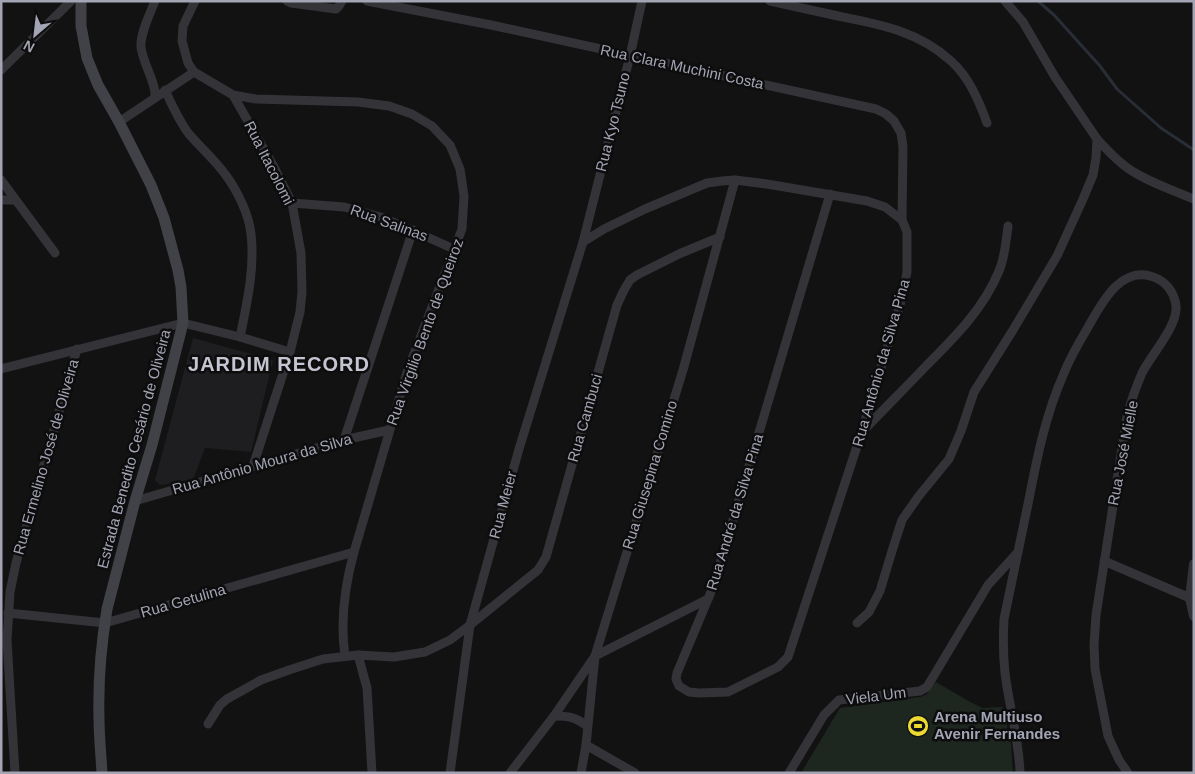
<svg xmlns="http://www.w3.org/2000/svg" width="1195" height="774" font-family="Helvetica,sans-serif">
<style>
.built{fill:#1e1e20}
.green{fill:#1e2620}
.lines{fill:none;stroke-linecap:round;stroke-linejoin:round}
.stream{stroke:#292d36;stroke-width:3}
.minor{stroke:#333338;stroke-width:9}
.tertiary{stroke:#333338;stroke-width:10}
.secondary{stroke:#414148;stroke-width:11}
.labels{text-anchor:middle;stroke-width:5;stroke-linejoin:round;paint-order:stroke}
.street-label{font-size:15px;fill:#a3a5b4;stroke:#0d0d0e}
.poi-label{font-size:15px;font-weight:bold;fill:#a3a5b4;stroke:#0d0d0e;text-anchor:start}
.district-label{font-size:20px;font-weight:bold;letter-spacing:1px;fill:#c4c5d0;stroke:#0d0d0e}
</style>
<rect width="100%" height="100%" fill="#121213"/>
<!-- built -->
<path class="built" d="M193,338L273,360L251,452L205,448L193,480L160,485L155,480Z"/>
<!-- green -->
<path class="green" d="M936,682L972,703L983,708L1003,707L1011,744L1013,773H801L840,708L920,697L926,695Z"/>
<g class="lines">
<!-- stream -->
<path class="stream" d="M1038,1L1054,15L1100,66L1117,89L1161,128L1194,150"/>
<!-- minor -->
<g class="minor">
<path d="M195,1L183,26L182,41L188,63L194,72L233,95L256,99L358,102L389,106L412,114L432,126L450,145L460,169L464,196L462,229L407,372L354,552C345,585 340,622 345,656"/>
<path d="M287,1L291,3L336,9L339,6L342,1"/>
<path d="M367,1L491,25L876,109L886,114L894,121L901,133L903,147L902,220"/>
<path d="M770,1C792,6 815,11 838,16C879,24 918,31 951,61C969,77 979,101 987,123"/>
<path d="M1,70L71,1"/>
<path d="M165,90C172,105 179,121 189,134C201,148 215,160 225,174C237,190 249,214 251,234C255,268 247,303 240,337"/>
<path d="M233,95L274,167L292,203L301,253L302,292L300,312L290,352L253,466"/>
<path d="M155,97C157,85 142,61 141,47C140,33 150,14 155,1"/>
<path d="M119,122L194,72"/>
<path d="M1097,139C1107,150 1117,161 1129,169C1148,182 1172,190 1194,199"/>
<path d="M1,180L55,253"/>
<path d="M1,200H15"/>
<path d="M292,203L344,207L384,218L454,249"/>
<path d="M583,242L604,229L645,209L707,183L722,181L735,180L767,184L867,201L885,207L902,220L907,232V272L902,298L861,434L788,657L778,667L728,692L699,693L689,692L679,686L676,679L677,673L708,599"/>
<path d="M1,369L183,323L240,337L290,352"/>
<path d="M863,431C884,409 906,387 927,365C955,337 984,308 999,271C1005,257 1006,241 1008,226"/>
<path d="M344,440L413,230"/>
<path d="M135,501L344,440L389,430"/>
<path d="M1104,561L1190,598"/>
<path d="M8,613L105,623L354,552"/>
<path d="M857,623L869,612L880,591L892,551L902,520L918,497L949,459L961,431L974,392L1013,330L1057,256L1083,199L1093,175L1096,158L1097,139L1055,77L1023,22L1005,1"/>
<path d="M358,655L367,688L372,773"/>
<path d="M554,716C569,716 575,717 587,726"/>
<path d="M208,724L220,705L227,699L261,680L289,670L323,659L358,655L394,657L425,652L450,640L470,625L538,570L546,557L617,305L624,290L630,280L637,275L679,254L720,237"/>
<path d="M586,745L635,773"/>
<path d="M15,773L7,640L10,592L16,563L77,349"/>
<path d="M450,773L470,625L519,449L583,242L630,56L642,1"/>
<path d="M510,773L554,716L595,656L708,599L713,587L830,194"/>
<path d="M581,773L586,745L595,656L683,370L735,180"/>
<path d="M789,773L824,715L839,700L920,691L927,687L988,585L1018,552"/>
<path d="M1020,773C1019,739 1009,706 1005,673C1003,655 1003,637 1004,619C1012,581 1020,542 1028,504C1037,458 1045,416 1064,373C1070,358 1078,344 1087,329C1101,304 1122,261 1158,279C1168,284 1175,295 1176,306C1178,326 1151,355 1142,373C1136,387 1131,401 1127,416L1096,615L1094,645L1095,669L1108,736L1119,760L1128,773"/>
</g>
<!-- tertiary -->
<path class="tertiary" d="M1194,564L1190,598L1194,616"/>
<!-- secondary -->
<path class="secondary" d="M81,1V26L87,58L98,85L119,122L151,185L164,218L178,270L181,287L183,323L152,445L135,501L107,609C101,645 98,682 99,718C99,736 101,755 102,773"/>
</g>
<!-- icons -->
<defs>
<g id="stadium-disc" transform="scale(1.125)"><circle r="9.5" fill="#ecd931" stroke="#0d0d0e"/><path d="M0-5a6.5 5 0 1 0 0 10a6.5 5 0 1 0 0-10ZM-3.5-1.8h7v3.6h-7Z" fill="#111"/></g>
</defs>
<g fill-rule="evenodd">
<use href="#stadium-disc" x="918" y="726"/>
</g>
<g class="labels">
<!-- street labels -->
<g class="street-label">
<text transform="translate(682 67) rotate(12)" y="5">Rua Clara Muchini Costa</text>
<text transform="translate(613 122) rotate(-76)" y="5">Rua Kyo Tsuno</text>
<text transform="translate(269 163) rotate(63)" y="5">Rua Itacolomi</text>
<text transform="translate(389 223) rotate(20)" y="5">Rua Salinas</text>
<text transform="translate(425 332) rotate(-70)" y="5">Rua Virgilio Bento de Queiroz</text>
<text transform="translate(881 363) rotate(-74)" y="5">Rua Antônio da Silva Pina</text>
<text transform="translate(585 418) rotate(-74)" y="5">Rua Cambuci</text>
<text transform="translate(134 449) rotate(-75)" y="5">Estrada Benedito Cesário de Oliveira</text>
<text transform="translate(1123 453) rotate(-79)" y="5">Rua José Mielle</text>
<text transform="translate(46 457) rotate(-74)" y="5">Rua Ermelino José de Oliveira</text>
<text transform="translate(262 464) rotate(-16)" y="5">Rua Antônio Moura da Silva</text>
<text transform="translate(650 475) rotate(-73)" y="5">Rua Giusepina Comino</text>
<text transform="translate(503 505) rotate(-75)" y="5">Rua Meier</text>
<text transform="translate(735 512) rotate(-73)" y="5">Rua André da Silva Pina</text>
<text transform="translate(183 601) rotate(-16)" y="5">Rua Getulina</text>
<text transform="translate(876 696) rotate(-7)" y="5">Viela Um</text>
</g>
<!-- poi labels -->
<g class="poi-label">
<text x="934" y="722">Arena Multiuso<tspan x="934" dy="17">Avenir Fernandes</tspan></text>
</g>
<!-- district labels -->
<g class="district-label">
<text x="279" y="371">JARDIM RECORD</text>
</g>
</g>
<!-- border -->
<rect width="1195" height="774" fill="none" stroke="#a3a5b4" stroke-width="5"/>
<!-- north arrow -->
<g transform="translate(35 35) rotate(208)" stroke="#0d0d0e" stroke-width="4" paint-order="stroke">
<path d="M0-4L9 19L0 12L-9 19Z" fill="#a3a5b4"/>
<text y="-8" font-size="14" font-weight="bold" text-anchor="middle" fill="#a3a5b4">N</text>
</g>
</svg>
